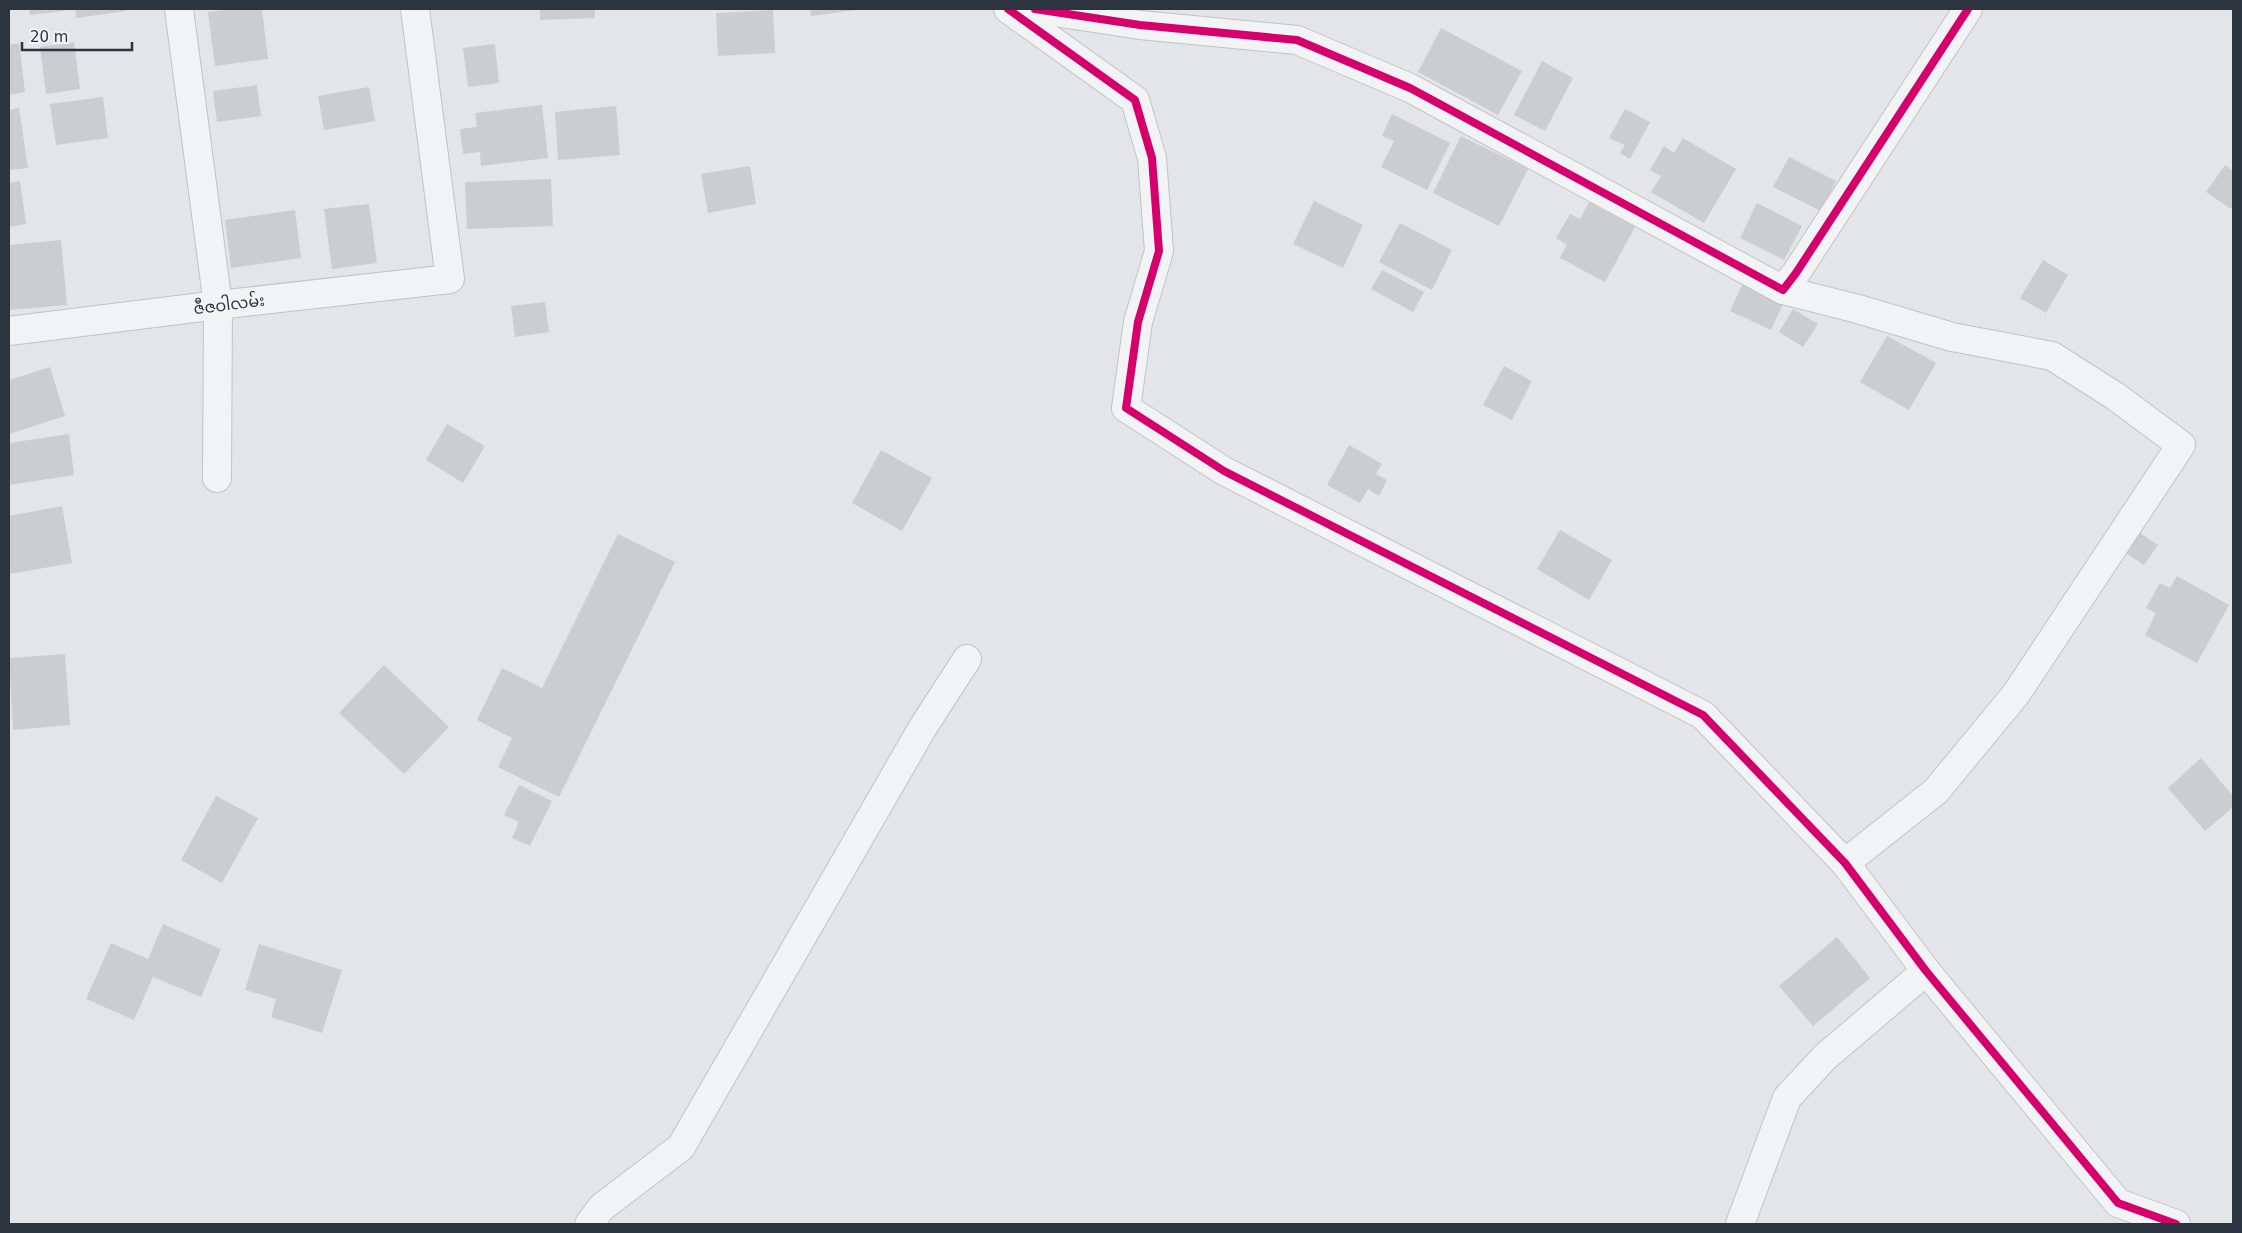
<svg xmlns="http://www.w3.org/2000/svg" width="2242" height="1233" font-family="'DejaVu Sans','Noto Sans Myanmar',sans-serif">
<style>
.building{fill:#cccdd0}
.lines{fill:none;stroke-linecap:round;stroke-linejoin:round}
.minor-casing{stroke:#c2c3c6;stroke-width:30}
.minor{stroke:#f2f3f5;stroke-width:28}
.cycleway-casing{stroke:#f2f4f7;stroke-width:11}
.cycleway{stroke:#d6006c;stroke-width:8}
.labels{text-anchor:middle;stroke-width:5;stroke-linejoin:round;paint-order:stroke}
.street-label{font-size:16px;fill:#2c343f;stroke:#f2f4f7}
</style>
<rect width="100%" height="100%" fill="#e3e5e8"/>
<!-- building -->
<g class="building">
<path d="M29,9H65V11L30,15Z"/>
<path d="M75,9H126V11L76,18Z"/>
<path d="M233,9H262L268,59L215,66L208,12Z"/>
<path d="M540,9H595V18L540,20Z"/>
<path d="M810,9H856V10L811,16Z"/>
<path d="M773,10L775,53L718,56L716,13Z"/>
<path d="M1441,28L1522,71L1498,115L1418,72Z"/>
<path d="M74,42L80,89L46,94L40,47Z"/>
<path d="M19,43L25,92L9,95V45Z"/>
<path d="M495,44L499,83L468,87L463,48Z"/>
<path d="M1542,61L1573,78L1545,131L1514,115Z"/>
<path d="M257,85L261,116L217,122L213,91Z"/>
<path d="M369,87L375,121L324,130L318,96Z"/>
<path d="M103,97L108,138L56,145L50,104Z"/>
<path d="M542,105L548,158L481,166L480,152L463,154L460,129L477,127L475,113Z"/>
<path d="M616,106L620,155L558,160L555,112Z"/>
<path d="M19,108L28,168L9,170V110Z"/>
<path d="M1625,109L1650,122L1630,159L1620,153L1625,145L1609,138Z"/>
<path d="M1392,114L1450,143L1427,190L1381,167L1394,141L1382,136Z"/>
<path d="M1461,136L1528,169L1499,226L1433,193Z"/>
<path d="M1683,138L1736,169L1704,223L1651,192L1661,176L1650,170L1664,146L1674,153Z"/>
<path d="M1789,157L1836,181L1821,211L1773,187Z"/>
<path d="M2225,165L2233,171V205L2231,209L2206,192Z"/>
<path d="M750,166L756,204L708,213L701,174Z"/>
<path d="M551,179L553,226L467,229L465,182Z"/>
<path d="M20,181L26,224L9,227V183Z"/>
<path d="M1314,201L1363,225L1343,268L1293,244Z"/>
<path d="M1589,202L1635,227L1605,282L1560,258L1567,245L1556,238L1570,214L1580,219Z"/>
<path d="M1757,203L1802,226L1784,260L1740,238Z"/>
<path d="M369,204L377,263L332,269L324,209Z"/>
<path d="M295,210L301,258L231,268L225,220Z"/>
<path d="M1400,223L1452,250L1432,290L1379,262Z"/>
<path d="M61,240L67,305L9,310V245Z"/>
<path d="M2043,260L2068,275L2046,313L2020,298Z"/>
<path d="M1382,270L1424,292L1413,312L1371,289Z"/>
<path d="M1743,283L1784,302L1771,330L1730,311Z"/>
<path d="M545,302L549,332L515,337L511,306Z"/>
<path d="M1793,309L1818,324L1803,347L1779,332Z"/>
<path d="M1887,336L1936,363L1909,410L1860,382Z"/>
<path d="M1504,366L1532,381L1512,420L1483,405Z"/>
<path d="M50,367L65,416L9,434V380Z"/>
<path d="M447,424L485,446L463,483L426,460Z"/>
<path d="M69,434L74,475L9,485V443Z"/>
<path d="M1349,445L1382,464L1376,474L1387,480L1379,496L1368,489L1360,503L1327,485Z"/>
<path d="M881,450L932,478L902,531L852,503Z"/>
<path d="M62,506L72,563L10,574L9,516Z"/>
<path d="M2134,529L2158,545L2144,565L2121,550Z"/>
<path d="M1560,530L1612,560L1589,600L1537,569Z"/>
<path d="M618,534L675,562L559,797L498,767L512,738L477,720L502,668L542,688Z"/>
<path d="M2177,576L2229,605L2197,663L2145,635L2156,613L2146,608L2160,583L2170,588Z"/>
<path d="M65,654L70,725L13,730L9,658Z"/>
<path d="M384,665L449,727L404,774L339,713Z"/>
<path d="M2201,758L2233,796V807L2205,831L2168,788Z"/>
<path d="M519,785L552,801L530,846L512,838L519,822L504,815Z"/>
<path d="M216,796L258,818L222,883L181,860Z"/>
<path d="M163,924L221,949L201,997L153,977L134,1020L86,999L111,943L148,959Z"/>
<path d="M1837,937L1870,978L1813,1026L1779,986Z"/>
<path d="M259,944L342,970L322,1033L271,1017L276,999L245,990Z"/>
</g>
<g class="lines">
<!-- minor casing -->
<g class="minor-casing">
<g id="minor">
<path d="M179,9L218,305L217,478"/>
<path d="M1008,9L1135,100L1152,158L1159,251L1138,322L1126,408L1224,471L1703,715L1845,863L1926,971L2118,1203L2176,1224"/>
<path d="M1035,9L1140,25L1297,40L1410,88L1783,290L1796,273L1968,9"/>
<path d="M1783,290L1858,309L1952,337L2052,356L2115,396L2181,445L2016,694L1936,791L1845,863"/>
<path d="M9,331L218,305L450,279L415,9"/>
<path d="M589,1224L602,1207L681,1147L923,727L967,659"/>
<path d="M1740,1224L1787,1098L1825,1057L1926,971"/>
</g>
</g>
<!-- minor -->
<use href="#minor" class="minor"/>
<!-- cycleway casing -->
<g class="cycleway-casing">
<g id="cycleway">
<path d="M1008,9L1135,100L1152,158L1159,251L1138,322L1126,408L1224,471L1703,715L1845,863L1926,971L2118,1203L2176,1224"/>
<path d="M1035,9L1140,25L1297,40L1410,88L1783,290L1796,273L1968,9"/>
</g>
</g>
<!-- cycleway -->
<use href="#cycleway" class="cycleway"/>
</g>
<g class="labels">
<!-- street labels -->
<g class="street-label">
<text transform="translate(229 304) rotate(-7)" y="6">ဇီဇဝါလမ်း</text>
</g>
</g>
<!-- border -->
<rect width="2242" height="1233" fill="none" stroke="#2c343f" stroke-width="20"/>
<!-- scale -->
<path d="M22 42v8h110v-8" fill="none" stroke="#2c343f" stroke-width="2.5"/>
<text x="30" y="42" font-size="15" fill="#2c343f" stroke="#f2f4f7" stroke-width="4" paint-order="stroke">20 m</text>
</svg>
